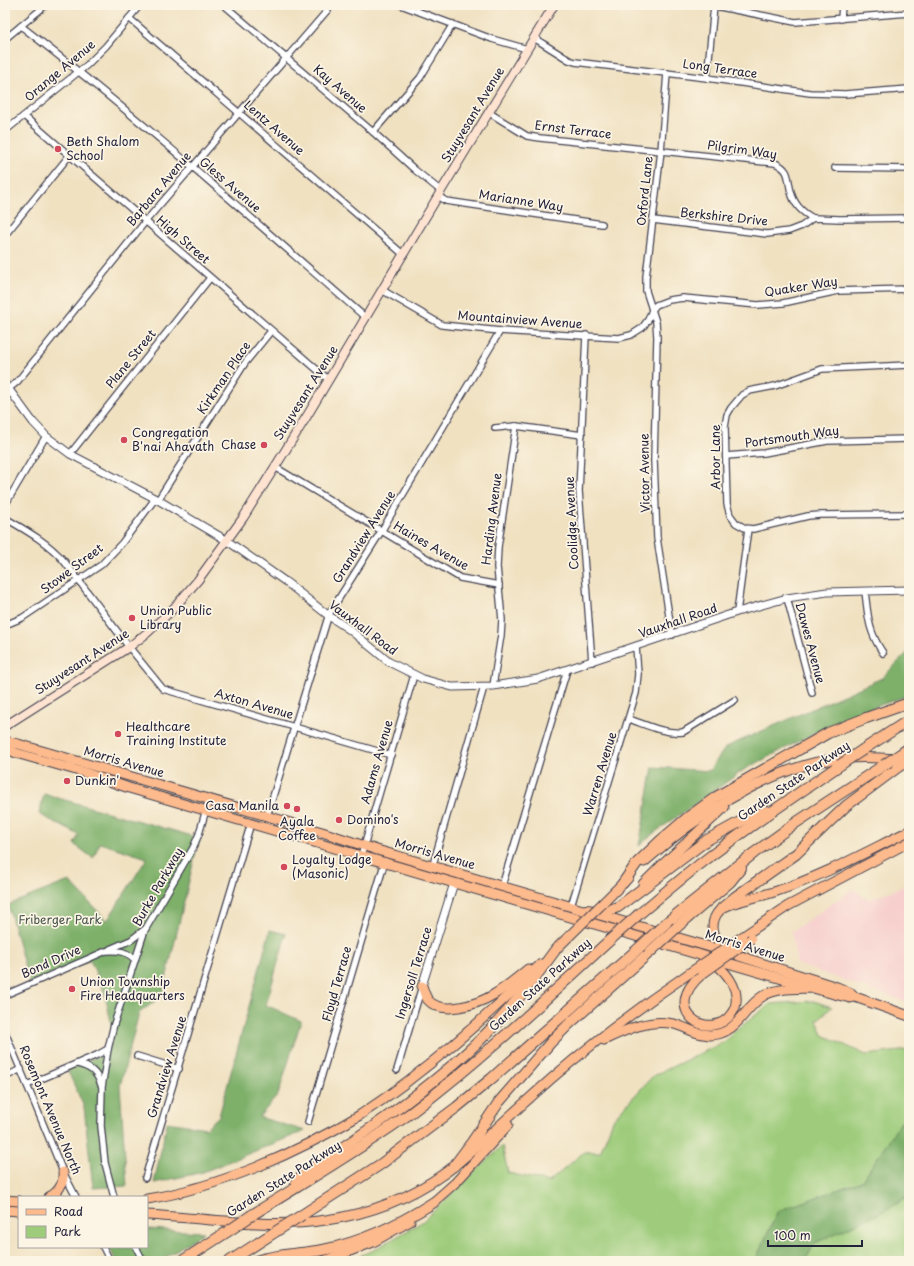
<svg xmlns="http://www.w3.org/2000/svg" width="914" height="1266" font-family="'Playpen Sans',sans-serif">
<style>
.built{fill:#f7d0ce}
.green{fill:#9ecc7b;stroke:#60775b}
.forest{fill:#7eb06b;stroke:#506953}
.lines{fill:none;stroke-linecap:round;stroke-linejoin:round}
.minor-casing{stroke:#413f4f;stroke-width:8}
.tertiary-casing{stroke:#413f4f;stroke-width:9}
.secondary-casing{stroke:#413f4f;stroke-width:10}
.primary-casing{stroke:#413f4f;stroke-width:11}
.trunk-casing{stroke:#413f4f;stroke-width:11}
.motorway-casing{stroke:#413f4f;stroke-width:12}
.minor{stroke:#fff;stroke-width:5.5}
.tertiary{stroke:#fff;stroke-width:7}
.secondary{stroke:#fee3d1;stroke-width:8}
.primary{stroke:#fcba8d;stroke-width:9}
.trunk{stroke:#fcba8d;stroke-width:9}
.motorway{stroke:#fcba8d;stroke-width:10}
.trunk-bridge-casing{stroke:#413f4f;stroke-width:11;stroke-linecap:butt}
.motorway-bridge-casing{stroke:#413f4f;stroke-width:12;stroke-linecap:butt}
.trunk-bridge{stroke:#fcba8d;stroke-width:9}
.motorway-bridge{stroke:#fcba8d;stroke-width:10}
.poi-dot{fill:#d1495b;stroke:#fcf5e5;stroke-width:1.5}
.labels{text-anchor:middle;stroke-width:3.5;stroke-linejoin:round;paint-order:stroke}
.street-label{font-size:12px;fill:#22223b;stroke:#fcf5e5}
.poi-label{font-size:12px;fill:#22223b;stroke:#fcf5e5;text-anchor:start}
.park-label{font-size:12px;fill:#47554e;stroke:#fcf5e5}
</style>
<rect width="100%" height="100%" fill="#fcf5e5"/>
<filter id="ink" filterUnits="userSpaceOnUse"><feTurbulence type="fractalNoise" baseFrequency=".025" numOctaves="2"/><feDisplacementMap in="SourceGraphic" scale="8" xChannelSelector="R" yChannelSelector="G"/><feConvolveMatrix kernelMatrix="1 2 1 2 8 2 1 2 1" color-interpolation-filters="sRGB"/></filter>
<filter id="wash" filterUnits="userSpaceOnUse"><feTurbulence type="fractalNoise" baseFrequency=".012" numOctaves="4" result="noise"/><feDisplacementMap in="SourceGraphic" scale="16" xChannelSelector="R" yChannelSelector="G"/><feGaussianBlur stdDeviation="0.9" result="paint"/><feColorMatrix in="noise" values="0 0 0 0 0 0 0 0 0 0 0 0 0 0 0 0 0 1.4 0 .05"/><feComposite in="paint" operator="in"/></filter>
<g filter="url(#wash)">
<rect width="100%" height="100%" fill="#f0e1c1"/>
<!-- built -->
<path class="built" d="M909,884V1003L797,964L791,932L853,889L868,900Z"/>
<!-- green -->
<g class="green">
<path d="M813,1001L832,1007L817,1020L823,1035L866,1055L909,1050V1110L862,1181L778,1211L755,1261H345L374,1250L422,1222L502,1146L508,1173L549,1182L584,1152H600L614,1118L653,1076L724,1042L734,1032L770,1004Z"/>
<path d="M909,1195V1261H805L814,1243L892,1207Z"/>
</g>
<!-- forest -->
<g class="forest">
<path d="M909,651V695L846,717L745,769L654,833L639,846L653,767L709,771L726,747L882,678Z"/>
<path d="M44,794L199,838L162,996L139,1013L120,1086L127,1186L93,1188L84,1107L67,1069L106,1053L114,1035L104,991L90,960L30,986L8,905L69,881L107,921L147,858L100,843L93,858L74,844L79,835L39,814Z"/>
<path d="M270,930L286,934L266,1005L301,1021L278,1095L259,1117L305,1131L203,1172L154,1183L167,1122L206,1128L219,1116Z"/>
<path d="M909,1110V1195L892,1207L815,1243L805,1261H755L778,1211L862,1181Z"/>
<path d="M147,1229L204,1232L160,1261H116L109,1247H147Z"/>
</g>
</g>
<g filter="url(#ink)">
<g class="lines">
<!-- minor casing -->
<g class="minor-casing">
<g id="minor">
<path d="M224,5L373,132L415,170L441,191"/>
<path d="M401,5L492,39L527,49"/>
<path d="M710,5L795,22L909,13"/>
<path d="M129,18L404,255"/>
<path d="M841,19L842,5"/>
<path d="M21,26C140,118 252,219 366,318"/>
<path d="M534,38L569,60L575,62L707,78L810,93L845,94L909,89"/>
<path d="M5,39L46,5"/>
<path d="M667,73L661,151L646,277V291L656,322L657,337L654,460L657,538L672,635"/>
<path d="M707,78L714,6"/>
<path d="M488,112L527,136L540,138L775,163C791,170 787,178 791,192C794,204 803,213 813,218"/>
<path d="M24,116L329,380"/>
<path d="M5,131L87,65L106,46L140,5"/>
<path d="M373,132L420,78L453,24"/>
<path d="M835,168L909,169"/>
<path d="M438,196L446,201L602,224"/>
<path d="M653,220L767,234L789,231L802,226L813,218L840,219L909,218"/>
<path d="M5,235L69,156"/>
<path d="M382,290L442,325L500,331L619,338L631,335L642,328L648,320L652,310L656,305L669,300L683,298L758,305L783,303L838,291L909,289"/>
<path d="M586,335L579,491L592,662"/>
<path d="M909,365L822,369L775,386L749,391L742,395L731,408L727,415L725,427L727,504L730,515L736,523L745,528L753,529L808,516L820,515L909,514"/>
<path d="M5,392L17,382L145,222L332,5"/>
<path d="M495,428L516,426L582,435"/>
<path d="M70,454L210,278"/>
<path d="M726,456L764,453L827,441L909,439"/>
<path d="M275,467L460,578L499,585"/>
<path d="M158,500L245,363L271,331"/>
<path d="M5,505L46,436"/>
<path d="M5,518C27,531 47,542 64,561L129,647L163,689L391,755"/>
<path d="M865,591C868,616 868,631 883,653"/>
<path d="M787,598L812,693"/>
<path d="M737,612L748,529"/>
<path d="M5,625L22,618L101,565L122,543L155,499"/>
<path d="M493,686L501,635L502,620L497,567L498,547L516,426"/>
<path d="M629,719C647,725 664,734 683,732L735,700"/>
<path d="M267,816L329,614L382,530L500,331"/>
<path d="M361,856L414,675"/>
<path d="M432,868L484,687"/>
<path d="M502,886L567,670"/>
<path d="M571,906L636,693L638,674L636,647"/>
<path d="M110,949L131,940L144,930"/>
<path d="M5,995L106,951C118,950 127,951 135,960"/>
<path d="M5,1032L63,1172L76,1197"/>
<path d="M137,1056L179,1069"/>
<path d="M78,1064C90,1067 97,1072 101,1085"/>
<path d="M397,1070L422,986"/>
<path d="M5,1077L21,1069"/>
<path d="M27,1085L97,1055L108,1049"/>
<path d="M308,1122L385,861"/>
<path d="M145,1178L251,823"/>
<path d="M114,1197L105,1163L101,1126L102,1087L108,1049L114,1024L145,930L193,848L199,834L209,799"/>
<path d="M103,1247L110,1261"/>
<path d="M136,1247L143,1261"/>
</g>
</g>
<!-- tertiary casing -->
<g class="tertiary-casing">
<g id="tertiary">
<path d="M5,384L33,422L46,436L70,454L158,500L226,540L286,582L329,616L350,630L389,662L423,679L452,687L493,686L538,679L737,612L787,598L827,592L909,590"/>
<path d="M422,986L454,883"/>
</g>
</g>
<!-- secondary casing -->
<g class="secondary-casing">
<path id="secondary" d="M5,726L129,647L147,633L173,609L198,580L243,518L307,416L438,196L554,5"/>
</g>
<!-- primary casing -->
<g class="primary-casing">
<g id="primary">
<path d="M5,741L18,744L322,832L377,850L727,952"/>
<path d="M5,748L16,753L83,772L129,788L834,994L850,998L853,997"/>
<path d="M739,956L837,987L851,993L855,997L909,1016"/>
</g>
</g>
<!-- trunk casing -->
<g class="trunk-casing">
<g id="trunk">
<path d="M644,862C693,819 763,771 828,760C852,756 875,757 898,759"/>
<path d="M643,884L662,865L724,808"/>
<path d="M605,901L628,878"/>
<path d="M742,937L788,906L909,842"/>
<path d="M698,954C714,961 729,973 735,990C737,998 737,1006 732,1013C711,1044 658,1011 702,974"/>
<path d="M746,958C738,954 728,951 722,945C711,936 710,920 720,910C727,902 764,896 777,891C823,876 866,852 909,831"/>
<path d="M422,986C424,991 425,996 428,1000C442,1016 478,1004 493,995C505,988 516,979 528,969"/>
<path d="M604,1040C625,1030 651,1018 674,1024C689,1028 701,1038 718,1034C739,1029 746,1006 763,996C778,987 798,989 814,988"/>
<path d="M49,1197C59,1192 64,1183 63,1172"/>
<path d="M147,1199C185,1193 222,1181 257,1167C293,1152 327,1135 360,1115C426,1072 485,1018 541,964"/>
<path d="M5,1200L19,1201"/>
<path d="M429,1206L456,1182L508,1125"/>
<path d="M5,1210L19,1211"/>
<path d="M147,1215C206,1218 267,1229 326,1220C368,1214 410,1198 445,1173C464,1159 480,1143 497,1128C515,1111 533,1095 551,1079C595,1041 642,1005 691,972"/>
<path d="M324,1261L373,1242L410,1221"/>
</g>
</g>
<!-- motorway casing -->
<g class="motorway-casing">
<g id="motorway">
<path d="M864,749L909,720"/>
<path d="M902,753L909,748"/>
<path d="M623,883L637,863L660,841L687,818L716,797L828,733L866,718L909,703"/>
<path d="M722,908L735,897L796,854L846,806L898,767"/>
<path d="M586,910L603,912L618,907L707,840L749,817L767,811"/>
<path d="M638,915C661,896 684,876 708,858C751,825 796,795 840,765"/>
<path d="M666,923L754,853L797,822L884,765"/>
<path d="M677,927L730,882L741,868"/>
<path d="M454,1166L472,1142L499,1102L551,1042L569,1024L651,951"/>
<path d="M296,1181C326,1157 358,1138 388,1116C422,1091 457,1064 487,1033C513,1007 535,978 556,949"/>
<path d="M252,1215C306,1181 361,1149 412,1112C482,1059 546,999 610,940"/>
<path d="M302,1215L381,1164L457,1107L491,1079L639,948"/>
<path d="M182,1261L230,1230"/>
<path d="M230,1261L275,1232"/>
<path d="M256,1261C278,1254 301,1254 323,1250C363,1242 400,1224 434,1202"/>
</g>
</g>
<!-- minor -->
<use href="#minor" class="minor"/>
<!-- tertiary -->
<use href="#tertiary" class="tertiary"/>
<!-- secondary -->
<use href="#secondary" class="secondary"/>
<!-- primary -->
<use href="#primary" class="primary"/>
<!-- trunk -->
<use href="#trunk" class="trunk"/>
<!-- motorway -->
<use href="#motorway" class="motorway"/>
<!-- trunk-bridge casing -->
<g class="trunk-bridge-casing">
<g id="trunk-bridge">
<path d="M556,949L605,901"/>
<path d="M691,972L742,937"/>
<path d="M702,974L751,939"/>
</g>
</g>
<!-- motorway-bridge casing -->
<g class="motorway-bridge-casing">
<g id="motorway-bridge">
<path d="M840,765L864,749"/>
<path d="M884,765L902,753"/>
<path d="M898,767L909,760"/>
<path d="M610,940L638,915"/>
<path d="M639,948L666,923"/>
<path d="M651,951L677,927"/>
<path d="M230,1230L252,1215"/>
<path d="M275,1232L302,1215"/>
</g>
</g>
<!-- trunk-bridge -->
<use href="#trunk-bridge" class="trunk-bridge"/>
<!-- motorway-bridge -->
<use href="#motorway-bridge" class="motorway-bridge"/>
</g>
</g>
<!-- markers -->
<g class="poi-dot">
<circle cx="58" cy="149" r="4"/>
<circle cx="124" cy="440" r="4"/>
<circle cx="264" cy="445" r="4"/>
<circle cx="132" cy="618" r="4"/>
<circle cx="118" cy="734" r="4"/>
<circle cx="67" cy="781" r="4"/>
<circle cx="287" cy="806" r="4"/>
<circle cx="297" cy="809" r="4"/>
<circle cx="339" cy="820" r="4"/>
<circle cx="284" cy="867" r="4"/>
<circle cx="72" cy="989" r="4"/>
</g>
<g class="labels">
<!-- street labels -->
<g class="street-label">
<text transform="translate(720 69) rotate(8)" y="4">Long Terrace</text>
<text transform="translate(60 71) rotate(-40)" y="4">Orange Avenue</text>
<text transform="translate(340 89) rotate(41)" y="4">Kay Avenue</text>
<text transform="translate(473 115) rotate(-59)" y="4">Stuyvesant Avenue</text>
<text transform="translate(274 128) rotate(41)" y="4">Lentz Avenue</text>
<text transform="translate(573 130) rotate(7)" y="4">Ernst Terrace</text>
<text transform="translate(742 150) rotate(8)" y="4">Pilgrim Way</text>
<text transform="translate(230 185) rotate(41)" y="4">Gless Avenue</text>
<text transform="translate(159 189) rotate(-50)" y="4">Barbara Avenue</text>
<text transform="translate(645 191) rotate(-84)" y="4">Oxford Lane</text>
<text transform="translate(521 201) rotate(9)" y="4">Marianne Way</text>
<text transform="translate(724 217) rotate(6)" y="4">Berkshire Drive</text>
<text transform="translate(183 240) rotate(41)" y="4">High Street</text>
<text transform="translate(801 287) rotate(-9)" y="4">Quaker Way</text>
<text transform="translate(520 320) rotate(4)" y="4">Mountainview Avenue</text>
<text transform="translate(131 359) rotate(-51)" y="4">Plane Street</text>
<text transform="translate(224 378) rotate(-56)" y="4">Kirkman Place</text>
<text transform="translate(306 393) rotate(-58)" y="4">Stuyvesant Avenue</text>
<text transform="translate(792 437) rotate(-8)" y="4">Portsmouth Way</text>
<text transform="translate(716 457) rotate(-90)" y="4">Arbor Lane</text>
<text transform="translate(645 473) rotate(-91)" y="4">Victor Avenue</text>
<text transform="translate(492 519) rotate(-83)" y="4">Harding Avenue</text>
<text transform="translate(572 523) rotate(-93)" y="4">Coolidge Avenue</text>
<text transform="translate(364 537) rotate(-58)" y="4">Grandview Avenue</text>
<text transform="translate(431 546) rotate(30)" y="4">Haines Avenue</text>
<text transform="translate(72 569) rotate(-37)" y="4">Stowe Street</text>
<text transform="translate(678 621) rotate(-19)" y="4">Vauxhall Road</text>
<text transform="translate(363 628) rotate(37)" y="4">Vauxhall Road</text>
<text transform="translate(810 643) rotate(75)" y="4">Dawes Avenue</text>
<text transform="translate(82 662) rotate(-33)" y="4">Stuyvesant Avenue</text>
<text transform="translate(254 704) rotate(16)" y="4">Axton Avenue</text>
<text transform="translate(124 762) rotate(16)" y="4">Morris Avenue</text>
<text transform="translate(377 762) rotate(-74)" y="4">Adams Avenue</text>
<text transform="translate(600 774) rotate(-73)" y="4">Warren Avenue</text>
<text transform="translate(794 781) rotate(-34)" y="4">Garden State Parkway</text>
<text transform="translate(435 854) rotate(16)" y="4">Morris Avenue</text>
<text transform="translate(158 887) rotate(-60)" y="4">Burke Parkway</text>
<text transform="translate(745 946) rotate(17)" y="4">Morris Avenue</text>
<text transform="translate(51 962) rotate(-24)" y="4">Bond Drive</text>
<text transform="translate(414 973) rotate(-73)" y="4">Ingersoll Terrace</text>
<text transform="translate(337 984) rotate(-74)" y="4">Floyd Terrace</text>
<text transform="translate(540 985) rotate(-42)" y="4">Garden State Parkway</text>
<text transform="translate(167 1067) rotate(-73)" y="4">Grandview Avenue</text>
<text transform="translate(50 1110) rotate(67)" y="4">Rosemont Avenue North</text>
<text transform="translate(284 1179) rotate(-32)" y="4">Garden State Parkway</text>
</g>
<!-- poi labels -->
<g class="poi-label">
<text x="66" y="146">Beth Shalom<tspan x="66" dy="14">School</tspan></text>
<text x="132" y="437">Congregation<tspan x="132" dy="14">B'nai Ahavath</tspan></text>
<text x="256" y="449" text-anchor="end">Chase</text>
<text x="140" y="615">Union Public<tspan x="140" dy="14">Library</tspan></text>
<text x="126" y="731">Healthcare<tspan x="126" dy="14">Training Institute</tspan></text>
<text x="75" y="785">Dunkin'</text>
<text x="279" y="810" text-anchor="end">Casa Manila</text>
<text x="347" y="824">Domino's</text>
<text x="297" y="826" text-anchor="middle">Ayala<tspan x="297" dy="14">Coffee</tspan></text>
<text x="292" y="864">Loyalty Lodge<tspan x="292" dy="14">(Masonic)</tspan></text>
<text x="80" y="986">Union Township<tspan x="80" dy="14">Fire Headquarters</tspan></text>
</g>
<!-- park labels -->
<g class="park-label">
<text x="60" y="924">Friberger Park</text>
</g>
</g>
<!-- margin -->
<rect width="914" height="1266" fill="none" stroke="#fcf5e5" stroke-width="20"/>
<!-- legend -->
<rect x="18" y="1196" width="130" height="52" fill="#fcf5e5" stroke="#a5a1a1"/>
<rect x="26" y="1209" width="20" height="6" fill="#fcba8d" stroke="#a5a1a1"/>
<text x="54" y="1216" font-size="12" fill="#22223b">Road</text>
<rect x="26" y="1226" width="20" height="12" fill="#9ecc7b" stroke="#a5a1a1"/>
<text x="54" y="1236" font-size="12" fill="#22223b">Park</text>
<!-- scale -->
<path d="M768 1240v6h94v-6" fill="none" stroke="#22223b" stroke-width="2"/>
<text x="774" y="1240" font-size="12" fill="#22223b" stroke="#fcf5e5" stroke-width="3" paint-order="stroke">100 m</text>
</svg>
